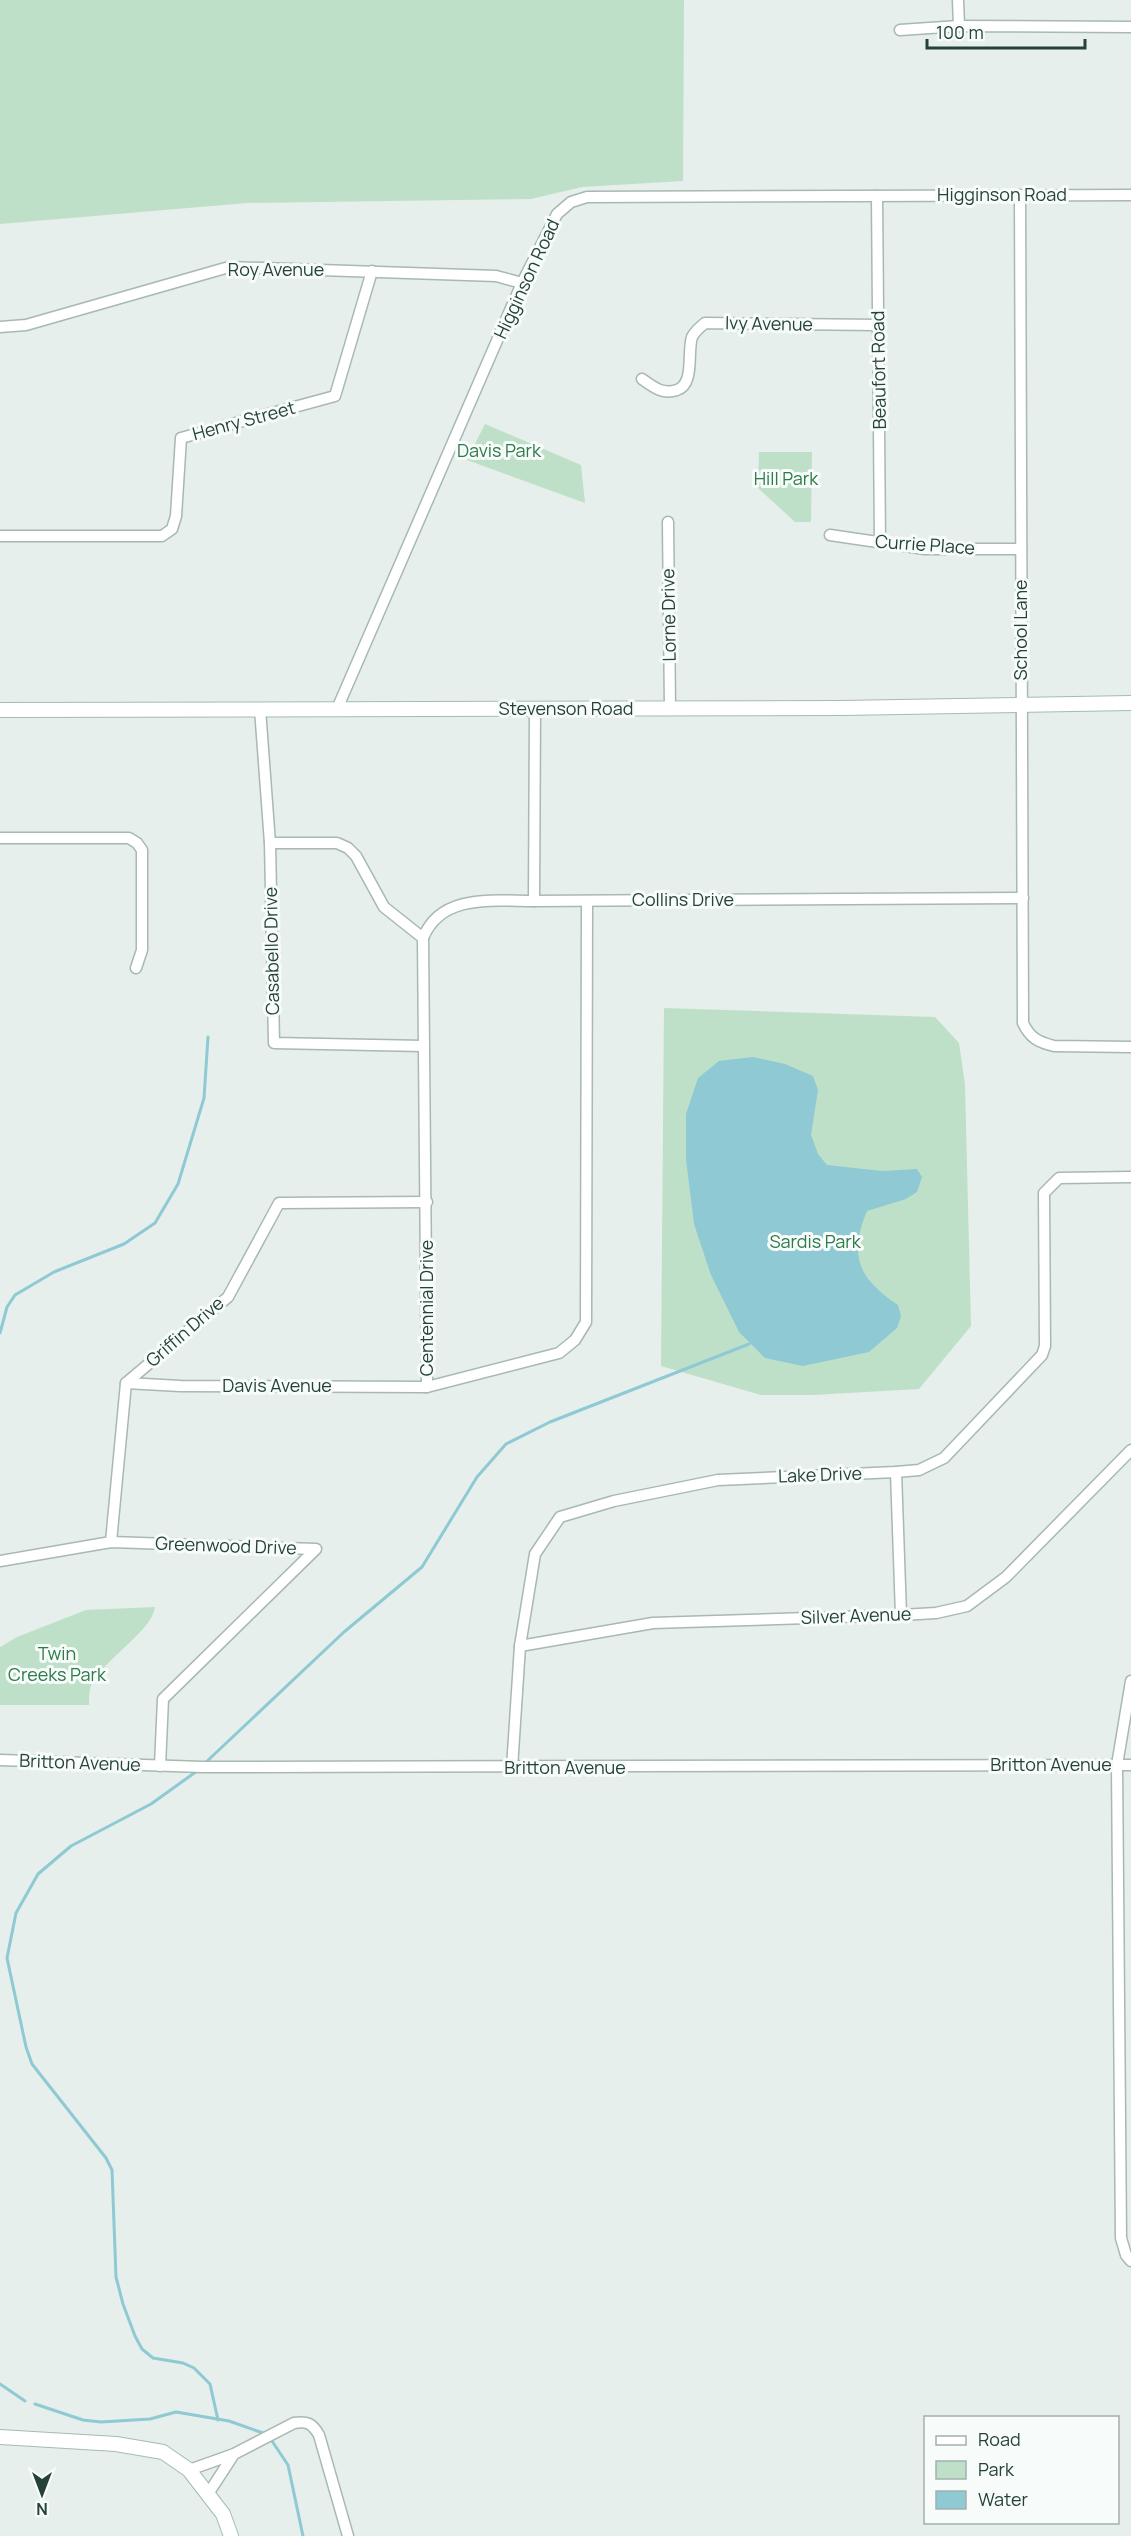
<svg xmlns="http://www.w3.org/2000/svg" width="1131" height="2536" font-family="Manrope,sans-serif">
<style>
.green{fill:#bfe0c8}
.water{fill:#8ec9d4}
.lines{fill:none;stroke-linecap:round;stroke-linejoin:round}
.stream{stroke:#8ec9d4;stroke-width:3}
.street-casing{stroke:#a8b8b2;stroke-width:13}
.secondary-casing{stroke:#a4bbb3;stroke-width:16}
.street{stroke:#fff;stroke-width:10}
.secondary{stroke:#fff;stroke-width:14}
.labels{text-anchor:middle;stroke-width:6;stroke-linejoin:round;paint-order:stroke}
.street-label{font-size:18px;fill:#24423a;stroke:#f7fbf9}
.park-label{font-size:18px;fill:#2d7a4b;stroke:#f7fbf9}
</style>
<rect width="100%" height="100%" fill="#e6efeb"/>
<!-- green -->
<g class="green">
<path d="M0,0H684L683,181L582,187L531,199L247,203L0,224Z"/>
<path d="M485,424L581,465L585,503L467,460Z"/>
<path d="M759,452H812L811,522H795L758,488Z"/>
<path d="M664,1008L935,1017L959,1043L965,1085L971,1326L919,1389L813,1395H761L661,1366Z"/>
<path d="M155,1607C152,1632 103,1659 91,1686C89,1691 89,1700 89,1705H0V1647L17,1637L86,1610Z"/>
</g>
<!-- water -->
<path class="water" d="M753,1057L785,1064L813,1076L818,1090L811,1135L818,1154L827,1165L882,1171L917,1169L922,1177L917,1192L906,1199L867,1211C848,1256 859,1279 898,1305L901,1316L897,1328L869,1352L803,1366L765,1358L739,1332L711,1275L694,1224L686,1159V1114L698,1078L719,1061Z"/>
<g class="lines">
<!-- stream -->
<g class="stream">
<path d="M0,1333L7,1307L15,1295L54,1272L124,1244L155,1223L178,1184L204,1098L208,1037"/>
<path d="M204,1764L344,1632L422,1567L477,1477L506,1444L550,1422L749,1344"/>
<path d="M197,1771L151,1804L71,1846L38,1874L16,1913L7,1958L26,2047L32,2064L106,2158L112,2170L116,2277L123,2304L135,2336L142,2349L153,2358L183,2363L194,2368L210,2384L218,2420"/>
<path d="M0,2384L25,2401"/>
<path d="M35,2404L83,2420L101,2422L150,2419L176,2412L229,2421L263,2433L272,2441L288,2465L303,2536"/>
</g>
<!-- street casing -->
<g class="street-casing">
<g id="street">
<path d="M958,0L959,26"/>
<path d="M900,30L959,26L1131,27"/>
<path d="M1020,195L1023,1023C1030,1038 1038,1042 1054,1046L1131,1047"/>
<path d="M877,196L880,544"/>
<path d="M0,327L26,325L229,267L496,276L522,283"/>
<path d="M642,379C653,387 663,395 677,390C695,384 687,352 692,337C695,331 700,327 705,323L878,325"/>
<path d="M668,522L670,709"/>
<path d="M830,535L925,549H1021"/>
<path d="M0,536H162L172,529L176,516L181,438L335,396L372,271"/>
<path d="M260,709L270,843L274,1043L423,1046"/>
<path d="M337,709L522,283L557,214L571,202L587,197L1131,195"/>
<path d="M535,709L534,901L1023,898"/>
<path d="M0,838H129L137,843L142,850V950L136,968"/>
<path d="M270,843H337L348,848L356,856L384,907L423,938"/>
<path d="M534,901C494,901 441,893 423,938L427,1387L559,1353L575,1340L586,1322L587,901"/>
<path d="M126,1383L180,1386L427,1387"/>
<path d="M896,1472L901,1615"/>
<path d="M111,1542L126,1383L228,1297L279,1203L427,1202"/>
<path d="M0,1561L111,1542L316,1549L163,1699L160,1766"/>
<path d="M520,1646L653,1623L901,1615L936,1613L967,1606L1006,1577L1131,1450"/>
<path d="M1131,1681L1117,1765L1121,2238L1126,2255L1131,2261"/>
<path d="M0,1760L202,1767L1131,1765"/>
<path d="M512,1768L520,1646L535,1554L560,1517L614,1501L718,1480L896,1472L919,1470L944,1458L1042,1355L1045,1346L1044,1193L1059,1178L1131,1177"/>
<path d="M189,2470L234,2454L294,2423C307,2421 312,2423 319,2435L348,2536"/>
<path d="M208,2494L234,2454"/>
</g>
</g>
<!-- secondary casing -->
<g class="secondary-casing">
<g id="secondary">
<path d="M0,710L841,708L1131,703"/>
<path d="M0,2437L116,2444L163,2452L189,2470L223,2514L231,2536"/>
</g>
</g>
<!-- street -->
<use href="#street" class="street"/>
<!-- secondary -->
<use href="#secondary" class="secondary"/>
</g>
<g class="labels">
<!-- street labels -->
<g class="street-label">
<text x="1002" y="201">Higginson Road</text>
<text x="276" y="276">Roy Avenue</text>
<text transform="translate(527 279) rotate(-65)" y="6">Higginson Road</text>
<text transform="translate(769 324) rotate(1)" y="6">Ivy Avenue</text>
<text transform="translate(879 370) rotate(-91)" y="6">Beaufort Road</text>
<text transform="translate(244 421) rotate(-15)" y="6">Henry Street</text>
<text transform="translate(925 545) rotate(4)" y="6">Currie Place</text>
<text transform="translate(669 615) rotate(-91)" y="6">Lorne Drive</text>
<text transform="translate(1021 630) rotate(-90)" y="6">School Lane</text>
<text x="566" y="715">Stevenson Road</text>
<text x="683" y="906">Collins Drive</text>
<text transform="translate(272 951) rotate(-91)" y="6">Casabello Drive</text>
<text transform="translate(427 1308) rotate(-90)" y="6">Centennial Drive</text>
<text transform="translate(185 1332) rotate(-41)" y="6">Griffin Drive</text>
<text x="277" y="1392">Davis Avenue</text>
<text transform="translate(820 1475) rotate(-2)" y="6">Lake Drive</text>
<text transform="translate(226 1546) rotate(2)" y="6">Greenwood Drive</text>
<text transform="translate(856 1616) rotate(-2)" y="6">Silver Avenue</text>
<text transform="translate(80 1763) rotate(2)" y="6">Britton Avenue</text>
<text x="1051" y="1771">Britton Avenue</text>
<text x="565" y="1774">Britton Avenue</text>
</g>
<!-- park labels -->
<g class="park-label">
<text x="499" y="457">Davis Park</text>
<text x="786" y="485">Hill Park</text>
<text x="815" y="1248">Sardis Park</text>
<text x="57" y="1660">Twin<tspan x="57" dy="21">Creeks Park</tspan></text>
</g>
</g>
<!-- legend -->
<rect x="924" y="2416" width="195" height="108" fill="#f7fbf9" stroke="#a3b1ad" stroke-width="1.5"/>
<rect x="936" y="2436" width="30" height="9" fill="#ffffff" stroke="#a3b1ad" stroke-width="1.5"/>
<text x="978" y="2446" font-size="18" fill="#24423a">Road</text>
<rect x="936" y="2461" width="30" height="18" fill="#bfe0c8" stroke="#a3b1ad" stroke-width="1.5"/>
<text x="978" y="2476" font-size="18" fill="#24423a">Park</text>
<rect x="936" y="2491" width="30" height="18" fill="#8ec9d4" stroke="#a3b1ad" stroke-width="1.5"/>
<text x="978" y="2506" font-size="18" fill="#24423a">Water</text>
<!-- north arrow -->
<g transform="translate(42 2494) rotate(180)" stroke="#f7fbf9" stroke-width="4.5" paint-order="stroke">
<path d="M0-4.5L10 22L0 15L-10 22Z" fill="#24423a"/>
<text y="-9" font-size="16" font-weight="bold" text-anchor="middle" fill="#24423a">N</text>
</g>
<!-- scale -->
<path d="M927 39v9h158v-9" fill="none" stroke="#24423a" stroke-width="3"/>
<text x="936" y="39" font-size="18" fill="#24423a" stroke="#f7fbf9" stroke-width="4.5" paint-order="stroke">100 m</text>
</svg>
